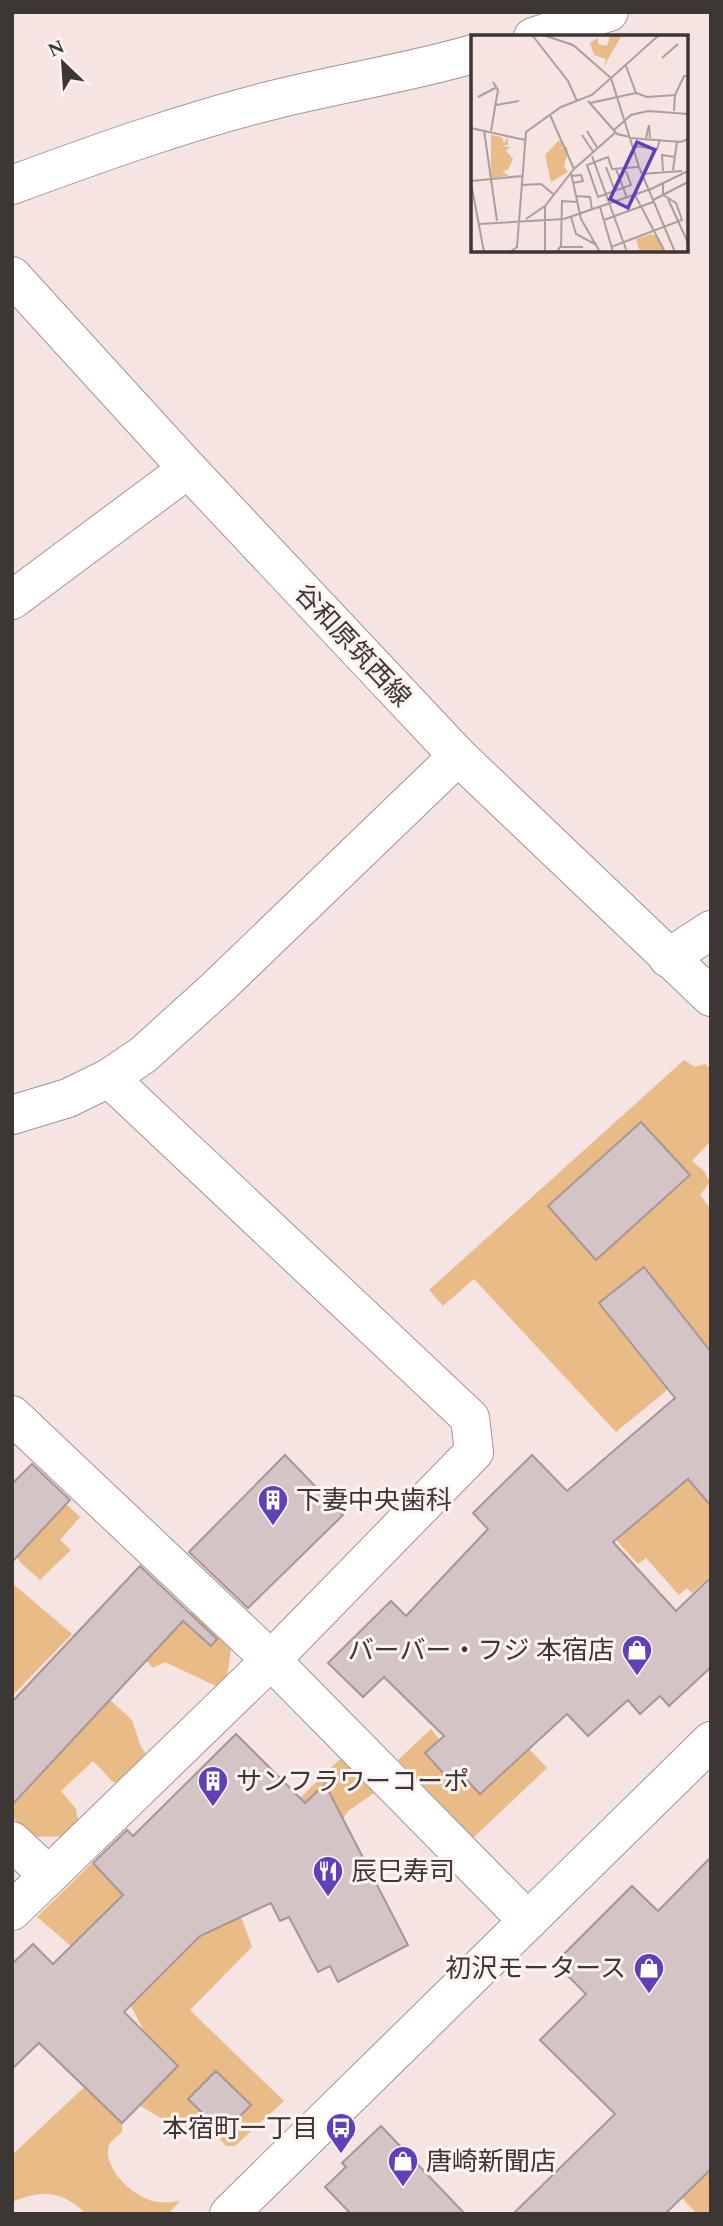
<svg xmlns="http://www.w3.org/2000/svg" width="723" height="2226" font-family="Spectral,'Noto Sans JP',serif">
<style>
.green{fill:#e9bb86}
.building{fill:#d4c4c6;stroke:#a69698;stroke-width:2}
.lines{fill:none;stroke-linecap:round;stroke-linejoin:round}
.street-casing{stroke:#a49592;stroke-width:40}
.secondary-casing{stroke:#a49592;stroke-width:40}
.street{stroke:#fff;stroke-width:38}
.secondary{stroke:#fff;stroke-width:38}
.labels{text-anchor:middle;stroke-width:6;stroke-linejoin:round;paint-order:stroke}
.street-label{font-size:26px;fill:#3c3635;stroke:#fdf3f1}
.poi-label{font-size:26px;fill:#3c3635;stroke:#fdf3f1;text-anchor:start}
.inset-road{fill:none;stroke:#ab9e9c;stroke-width:2}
.view{fill:#5e40b8;fill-opacity:0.15;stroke:#5e40b8;stroke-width:3.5}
.inset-edge{fill:none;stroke:#3c3635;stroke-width:3.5}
</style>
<rect width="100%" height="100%" fill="#f5e4e1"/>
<!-- green -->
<g class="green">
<path d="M684,1060L695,1067L705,1064L711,1069V1141L692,1161L704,1171L710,1182L700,1195L711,1209V1354L616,1432L474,1279L443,1306L429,1290Z"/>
<path d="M711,1476V1575L692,1593L687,1588L679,1595L646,1558L638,1564L611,1534L688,1479Z"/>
<path d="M66,1504L80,1517L60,1540L71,1550L40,1580L21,1563L17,1557Z"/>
<path d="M12,1583L72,1634L12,1696Z"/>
<path d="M195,1608L231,1648L227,1679L216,1686L165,1662L153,1668L147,1661Z"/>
<path d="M109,1699L132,1720L141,1747L149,1758L124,1782H113L93,1761L61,1791L76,1809L78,1820L82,1824L70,1836L35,1837L12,1817V1801L14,1803Z"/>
<path d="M431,1729L440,1740L425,1754L454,1785L464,1777L481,1794L529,1749L547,1768L473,1838L398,1760Z"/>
<path d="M342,1757L380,1789L348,1811L343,1819L245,1852Z"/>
<path d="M92,1863L123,1895L71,1946L37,1917Z"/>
<path d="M241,1917L252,1947L190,2010L284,2101L235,2146H226L220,2139L251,2105L237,2091H235C225,2099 197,2128 188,2129L181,2123L162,2119L139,2105L122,2123V2132C116,2137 109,2142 108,2149C105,2172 137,2200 158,2202C165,2203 173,2202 180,2201L168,2214H86C62,2190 42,2190 12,2202V2155L144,2031L131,2006L207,1929Z"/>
<path d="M711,2169V2214H697L682,2198Z"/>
</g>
<!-- building -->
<g class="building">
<path d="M641,1122L690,1175L596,1260L548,1206Z"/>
<path d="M644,1267L711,1352V1506L688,1479L613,1542L676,1611L711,1577V1667L669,1706L660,1696L640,1714L628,1700L588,1736L567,1714L480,1794L464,1777L454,1785L425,1753L444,1736L384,1677L363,1697L328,1663L391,1601L406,1616L488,1529L473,1513L532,1455L567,1491L675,1398L599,1303Z"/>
<path d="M285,1455L343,1515L248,1608L189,1552Z"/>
<path d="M32,1464L70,1500L12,1562V1484Z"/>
<path d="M140,1566L217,1639L211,1646L183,1621L12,1805V1702Z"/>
<path d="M236,1734L305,1803L325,1784L408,1945L338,1982L330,1966L318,1972L289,1917L280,1921L271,1903L200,1936L124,2012L178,2066L122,2123L39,2043L12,2069V1964L33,1944L53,1964L123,1895L93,1863L127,1830L133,1836Z"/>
<path d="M711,1857V2169L665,2214H513L615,2114L540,2040L586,1994L555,1963L632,1886L658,1911Z"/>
<path d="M216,2071L251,2105L223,2133L188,2099Z"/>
<path d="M381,2126L465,2214H351L325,2187L346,2167L342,2163Z"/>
</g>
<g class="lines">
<!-- street casing -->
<g class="street-casing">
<g id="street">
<path d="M533,37L609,12"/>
<path d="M12,185C96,154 179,124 265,102C334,84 404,74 473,54"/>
<path d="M12,600L188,469"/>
<path d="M668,958L711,930"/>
<path d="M12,1115L68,1098L109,1078L143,1055L217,988L458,756"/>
<path d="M12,1415L271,1660L528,1921"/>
<path d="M12,1841L48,1875"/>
<path d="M12,1911L271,1660L474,1452L470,1418L109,1078"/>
</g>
</g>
<!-- secondary casing -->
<g class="secondary-casing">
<g id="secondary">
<path d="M12,276L188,469L458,756L711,997"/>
<path d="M229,2214L711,1741"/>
</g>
</g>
<!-- street -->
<use href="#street" class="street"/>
<!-- secondary -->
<use href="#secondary" class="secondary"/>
</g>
<!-- icons -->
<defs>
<g id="building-pin" transform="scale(1.575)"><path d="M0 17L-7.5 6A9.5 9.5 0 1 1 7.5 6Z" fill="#5e40b8" stroke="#fdf3f1"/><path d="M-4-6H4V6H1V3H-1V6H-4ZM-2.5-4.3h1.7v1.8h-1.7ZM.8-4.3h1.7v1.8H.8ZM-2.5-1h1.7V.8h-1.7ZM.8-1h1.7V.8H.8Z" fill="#fff"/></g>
<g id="shop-pin" transform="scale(1.575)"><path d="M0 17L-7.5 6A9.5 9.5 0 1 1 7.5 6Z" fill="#5e40b8" stroke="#fdf3f1"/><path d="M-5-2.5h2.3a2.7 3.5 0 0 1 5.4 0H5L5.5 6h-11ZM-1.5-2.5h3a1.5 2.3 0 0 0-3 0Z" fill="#fff"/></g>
<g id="restaurant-pin" transform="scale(1.575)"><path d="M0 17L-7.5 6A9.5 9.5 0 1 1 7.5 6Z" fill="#5e40b8" stroke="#fdf3f1"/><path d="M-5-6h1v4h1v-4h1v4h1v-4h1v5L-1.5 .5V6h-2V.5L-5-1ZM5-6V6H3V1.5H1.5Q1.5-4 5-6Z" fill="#fff"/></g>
<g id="bus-pin" transform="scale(1.575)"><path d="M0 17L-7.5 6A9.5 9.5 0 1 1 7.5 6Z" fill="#5e40b8" stroke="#fdf3f1"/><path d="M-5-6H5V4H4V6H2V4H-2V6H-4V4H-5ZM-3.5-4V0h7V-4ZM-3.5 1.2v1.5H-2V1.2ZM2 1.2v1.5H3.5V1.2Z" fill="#fff"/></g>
</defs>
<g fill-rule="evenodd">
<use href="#building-pin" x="273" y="1500"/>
<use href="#shop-pin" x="637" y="1650"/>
<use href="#building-pin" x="213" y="1781"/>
<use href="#restaurant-pin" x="328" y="1871"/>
<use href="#shop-pin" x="649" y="1968"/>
<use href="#bus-pin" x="341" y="2128"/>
<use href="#shop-pin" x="403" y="2161"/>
</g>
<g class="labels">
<!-- street labels -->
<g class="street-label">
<text transform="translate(353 645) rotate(47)" y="9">谷和原筑西線</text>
</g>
<!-- poi labels -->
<g class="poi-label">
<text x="296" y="1509">下妻中央歯科</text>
<text x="614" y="1659" text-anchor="end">バーバー・フジ 本宿店</text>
<text x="236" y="1790">サンフラワーコーポ</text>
<text x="351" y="1880">辰巳寿司</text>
<text x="626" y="1977" text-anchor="end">初沢モータース</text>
<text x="318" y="2137" text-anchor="end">本宿町一丁目</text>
<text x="426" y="2170">唐崎新聞店</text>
</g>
</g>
<!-- overview -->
<g transform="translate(471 35)">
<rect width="217" height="217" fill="#f5e4e1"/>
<path d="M139,0H151L132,33L135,24L123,20L119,8L127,3V9L136,11ZM20,100L31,102L33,108L37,102V110L30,111L39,112L35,116L42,124L37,135L31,136L38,141L20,143ZM88,105L93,110L89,114L96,112L97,117L93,131L97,137L80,147L74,120ZM180,199L187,202L193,217H169L165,204Z" fill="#e9bb86"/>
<path class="inset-road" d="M61,0L97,46L106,66M188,0L140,43L168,132L204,217M217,11V36M191,23L207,9M155,31L165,58M7,62L26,52M117,66L146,99L159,102M119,68L165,58L176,62L204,60M25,70L48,66M203,76L204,60L213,41H217M79,80L103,134M0,93L54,105M13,95L26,186M143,95L160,80L177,76L217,79M20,96L27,55L22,47M116,96L127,114M111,100L123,118M159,103L210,107L217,104M175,103L178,90L179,103M162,111L186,114L189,104M121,121L156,217M135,132L144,156M145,134L156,163M202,135L206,107M155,136L160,150L127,162L116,130L137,122L141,134L167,132M192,136L191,120L204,122M100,138L110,184L129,217M171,139L211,136M101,141L110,140L112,146L102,148M0,146L51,141M0,148L13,217M51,150L70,149L82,159M178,155L217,136M164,160L194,217M105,161L119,162L121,175M197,164L217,208M182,165L217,147M74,171V217M129,172L142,217M100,182L105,199L126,210M55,184L74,171L103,134L145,97M133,185L182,167M8,189L93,184L177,155M90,212L91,166L106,167M140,212L211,185L205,168L192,160V149M39,217L46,212L55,97L90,72L121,60L140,43L102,10L72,0M86,217L89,212H112"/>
<path class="view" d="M166,107L184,115L157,173L139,164Z"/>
<rect width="217" height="217" class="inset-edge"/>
</g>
<!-- border -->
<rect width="723" height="2226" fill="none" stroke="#3c3635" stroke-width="28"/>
<!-- north arrow -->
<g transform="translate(63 63) rotate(335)" stroke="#fdf3f1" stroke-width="5" paint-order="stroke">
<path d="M0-5L12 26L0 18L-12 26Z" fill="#3c3635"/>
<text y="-10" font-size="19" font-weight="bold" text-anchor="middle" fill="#3c3635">N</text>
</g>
</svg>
